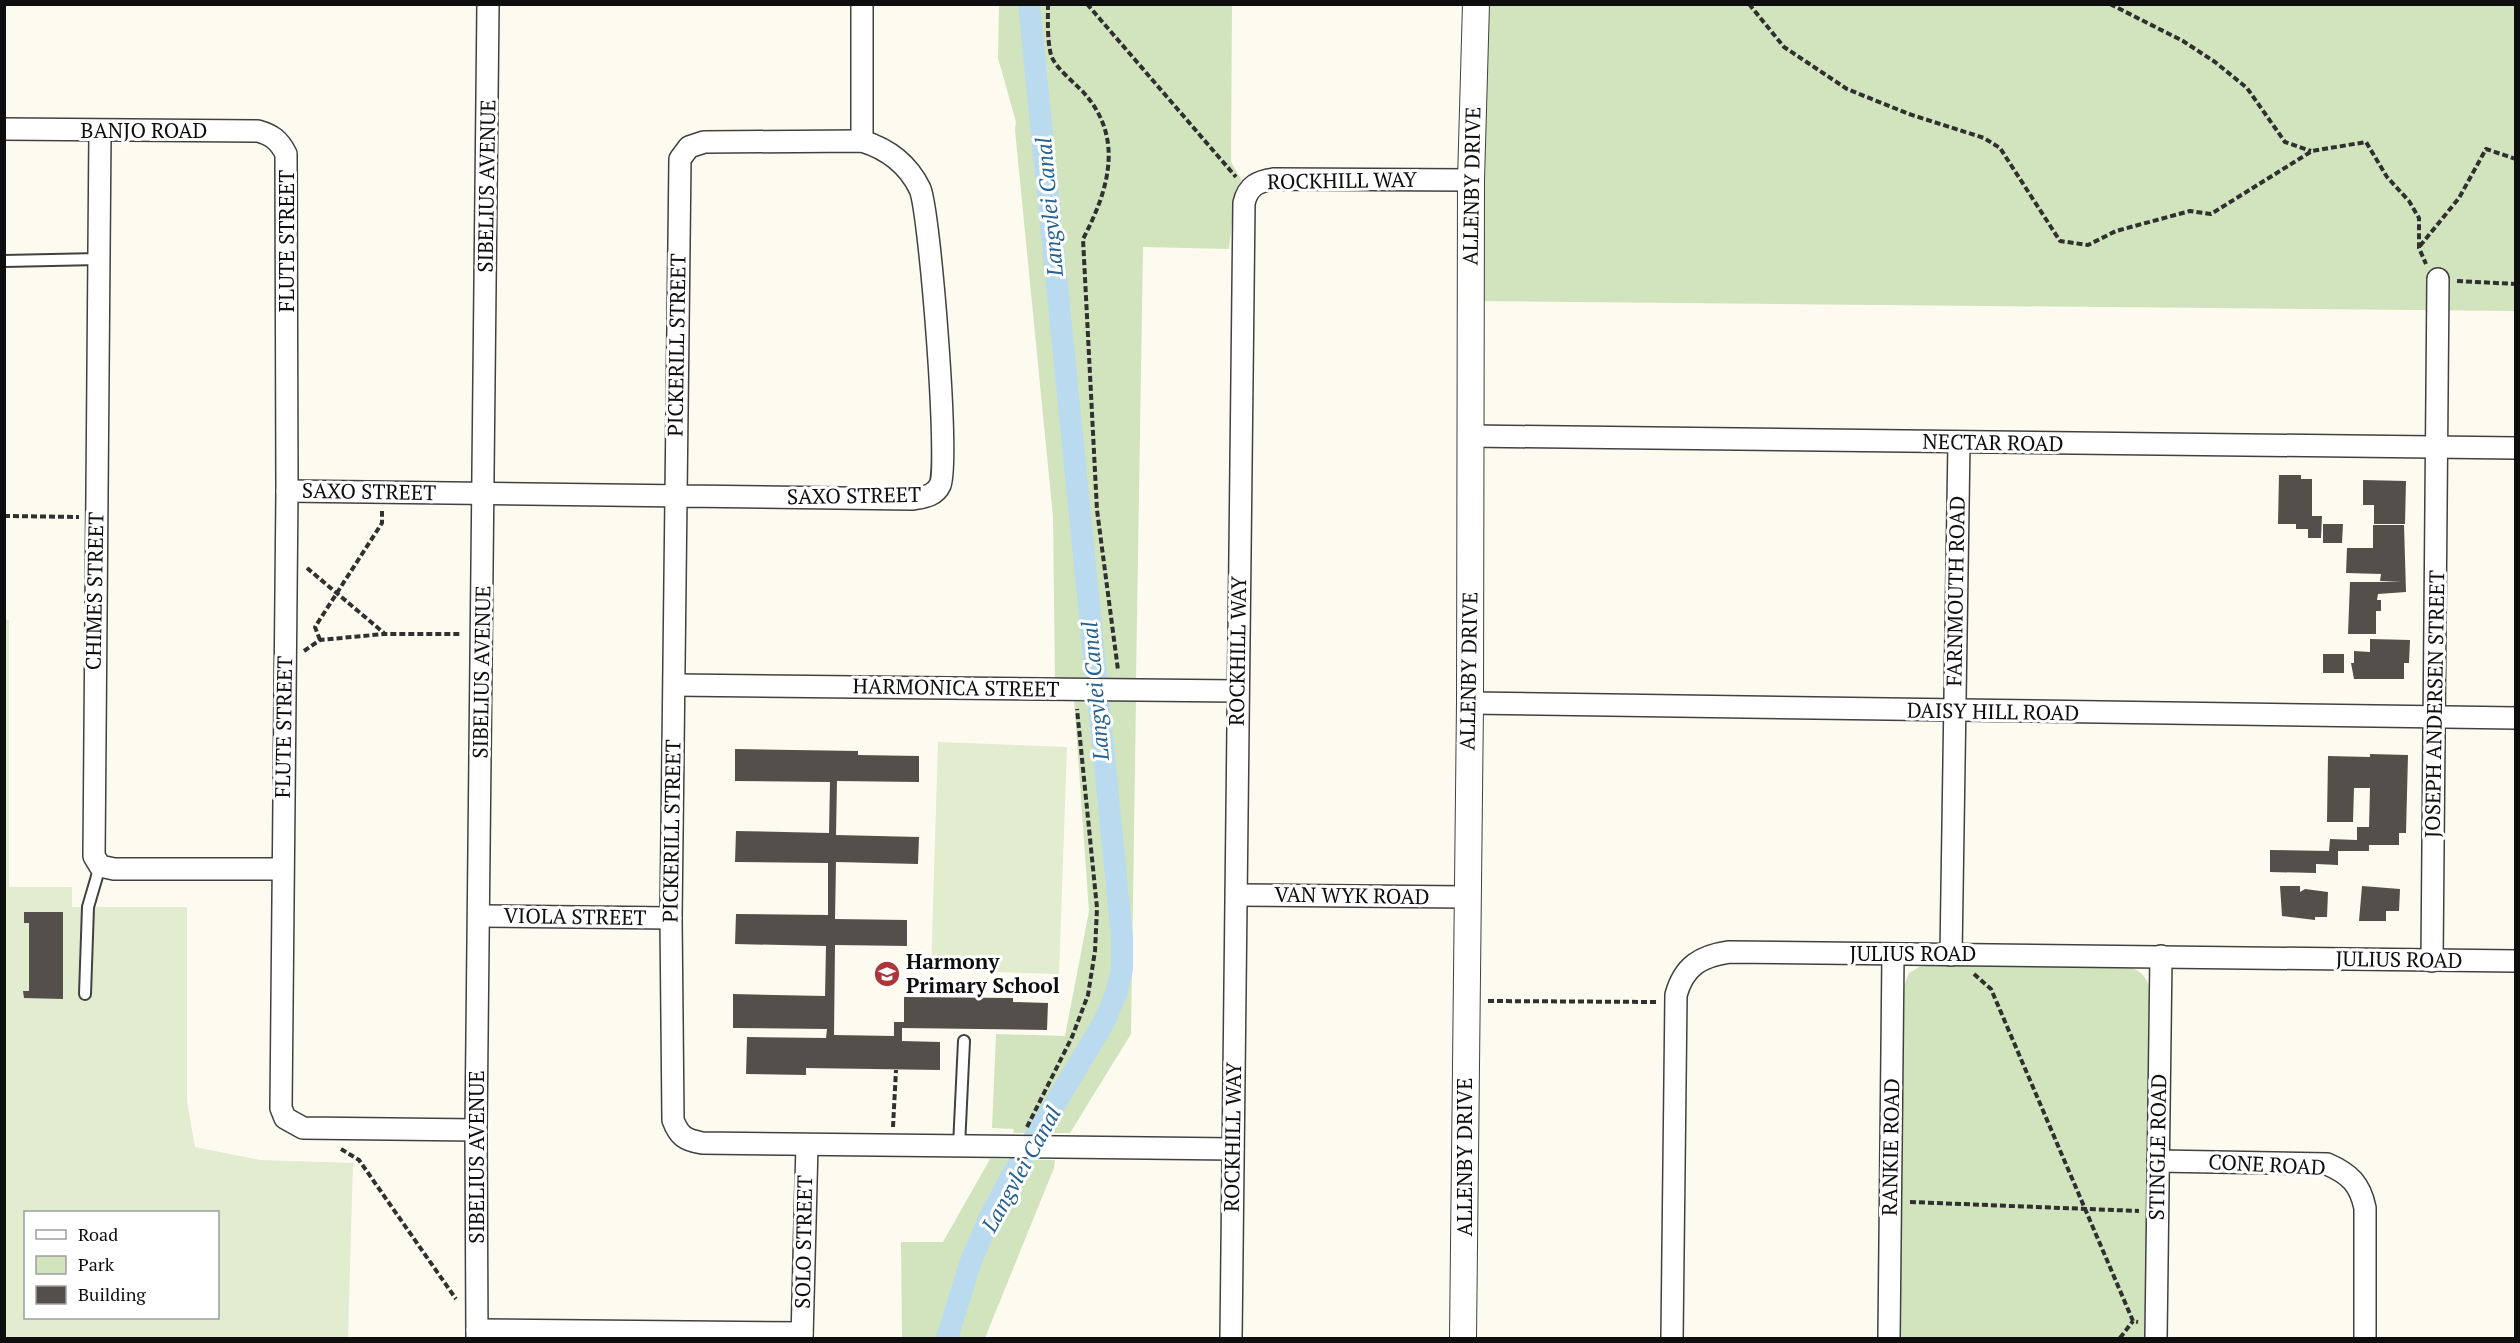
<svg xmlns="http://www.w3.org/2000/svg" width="2520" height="1343" font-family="'PT Serif',serif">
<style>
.green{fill:#d1e4bd}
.pitch{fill:#e2ecce;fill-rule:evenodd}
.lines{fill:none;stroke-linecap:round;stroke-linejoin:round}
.canal{stroke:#badbef;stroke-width:22}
.building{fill:#554f4b}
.service-casing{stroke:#414141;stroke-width:14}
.minor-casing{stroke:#414141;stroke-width:24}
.tertiary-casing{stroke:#414141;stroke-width:28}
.path{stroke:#303030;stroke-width:4;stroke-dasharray:6 3;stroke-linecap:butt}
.service{stroke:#fff;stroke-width:10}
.minor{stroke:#fff;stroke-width:21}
.tertiary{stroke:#fff;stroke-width:26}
.labels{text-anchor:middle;stroke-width:6;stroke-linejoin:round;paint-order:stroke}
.street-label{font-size:21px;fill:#0e0e0e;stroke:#fff}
.poi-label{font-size:21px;font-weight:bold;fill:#0e0e0e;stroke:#fff;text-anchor:start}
.water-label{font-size:22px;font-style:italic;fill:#256191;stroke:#fff}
</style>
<rect width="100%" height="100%" fill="#fdfbf0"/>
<!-- green -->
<g class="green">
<path d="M999,5H1232L1231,162L1242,181L1235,194L1229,249L1143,247L1136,680L1055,681L1053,517L1015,130L1016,122L998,58Z"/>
<path d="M1475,5H2515V311L1471,301Z"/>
<path d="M1074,699L1136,700L1131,1034L1070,1133H1013L1014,1129L992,1128L996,1034L1065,1036L1089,911Z"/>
<path d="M1926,963L2124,965C2141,970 2148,977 2151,994L2147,1338H1899L1902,990L1909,973Z"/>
<path d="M990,1159L1055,1160L1054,1168L985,1338H902L901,1242H943Z"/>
</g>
<!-- pitch -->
<g class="pitch">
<path d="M4,619L9,620V887H72V907H187V1101L195,1147L260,1160L353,1163L348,1338H5ZM26,1212H218V1318H26Z"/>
<path d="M938,742L1067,747L1059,974L931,970Z"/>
</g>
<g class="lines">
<!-- canal -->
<path class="canal" d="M947,1338L971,1261L989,1219L1010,1179L1104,1022L1116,994L1122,969V937L1029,4"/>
</g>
<!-- building -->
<g class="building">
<path d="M2279,475H2301V479H2312V516H2322L2321,538H2308V529H2296V524H2278Z"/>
<path d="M2363,480L2406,481L2405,524H2374V505H2363Z"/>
<path d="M2323,524H2343L2342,543H2323Z"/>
<path d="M2373,525H2404L2406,592L2378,594L2377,600H2381V611H2376V634H2348L2350,582H2402L2380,581L2381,574L2346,573L2347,548H2373Z"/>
<path d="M2370,639L2410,640L2409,663H2404V679H2354L2351,663H2354V651L2370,652Z"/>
<rect x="2323" y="654" width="21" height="19"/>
<path d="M735,749L858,751V755L919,756V782L837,781L836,835L919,837L918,864L836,862L835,919L907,920V946L835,945L834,1035L894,1036V1022H904V997L1013,998V1002L1048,1003L1047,1030L902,1028V1041L940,1042V1070L806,1068V1075L746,1074L747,1037L826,1038L827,1029L733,1028V994L825,996L826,946L735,944L736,914L828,915V863L735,862L736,831L829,833L830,782L735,781Z"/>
<path d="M2370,754L2408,755L2406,833H2399V845H2369V851H2338V865L2316,864V873L2270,872V850L2329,851L2330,839L2357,840V827H2369L2370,788H2354L2353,822H2327L2328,756L2370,757Z"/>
<path d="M2280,886H2300V892L2305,889L2328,892L2327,917H2315V920L2282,916Z"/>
<path d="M2362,886L2400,889L2399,911H2386V921H2359Z"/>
<path d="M24,912H63V999L24,998L23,991H29V923H24Z"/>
</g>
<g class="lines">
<!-- service casing -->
<g class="service-casing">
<g id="service">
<path d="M4,261L99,259"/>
<path d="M85,994L88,907L100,866"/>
<path d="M959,1146L964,1041"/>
</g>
</g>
<!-- minor casing -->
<g class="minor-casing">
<g id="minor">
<path d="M4,129L258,131C272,135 279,140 286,154L287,491L281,1108L285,1118L303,1128L476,1130"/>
<path d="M100,131L94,856L100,866L114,869H282"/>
<path d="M862,141V4"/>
<path d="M1471,436L2516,448"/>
<path d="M287,491C496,494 705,496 913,499C924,497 935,496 940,485C950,467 930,213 920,189C908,164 888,149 862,141L704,142L689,147L680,159L671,918L673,1120C679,1136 685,1140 702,1143L1233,1149"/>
<path d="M675,685L1237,691"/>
<path d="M1470,703L2516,718"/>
<path d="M1237,895L1467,897"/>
<path d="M479,916L671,918"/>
<path d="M1951,955L1959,442"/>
<path d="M2432,961L2438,279"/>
<path d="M2158,1161L2327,1164C2350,1174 2360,1184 2365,1208V1338"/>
<path d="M477,1330L802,1333"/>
<path d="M477,1338L476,1130L488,4"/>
<path d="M802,1338L807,1145"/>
<path d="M1231,1338L1244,203C1248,186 1258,181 1274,179L1471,180"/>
<path d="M1672,1338L1676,995C1684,966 1701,956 1729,952L2516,961"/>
<path d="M1889,1338L1893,955"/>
<path d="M2156,1338L2161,956"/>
</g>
</g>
<!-- tertiary casing -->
<g class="tertiary-casing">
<path id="tertiary" d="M1463,1338L1470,703L1471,180L1476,4"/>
</g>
<!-- path -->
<g class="path">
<path d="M1048,4C1048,21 1047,39 1051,55C1055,68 1075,83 1084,93C1125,139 1108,191 1083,239L1097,510L1118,670"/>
<path d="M1087,4L1236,177"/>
<path d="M1749,4L1784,47L1847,89L1909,114L1984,138L2000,148L2060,241L2088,245L2116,231L2190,211L2211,214L2312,151L2366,142L2387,177L2409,201L2419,218V248L2426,264"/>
<path d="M2110,4L2183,41L2215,62L2247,88L2285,142L2311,151"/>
<path d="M2420,246L2459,198L2486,149L2516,159"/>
<path d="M2457,281L2516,284"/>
<path d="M4,516L79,517"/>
<path d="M307,568L384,633"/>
<path d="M320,640L315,627L382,523V511"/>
<path d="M304,651L320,640L384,634H461"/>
<path d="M1974,974L1991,989L2133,1321L2138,1322"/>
<path d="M1488,1001L1657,1002"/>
<path d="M893,1127L896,1070"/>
<path d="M1027,1127L1072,1037L1088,995L1095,951L1097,908L1077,709"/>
<path d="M341,1149L359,1160L456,1299"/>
<path d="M1910,1202L2139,1211"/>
<path d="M2120,1338L2133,1321"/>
</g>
<!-- service -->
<use href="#service" class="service"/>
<!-- minor -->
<use href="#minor" class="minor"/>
<!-- tertiary -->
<use href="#tertiary" class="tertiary"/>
</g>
<!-- icons -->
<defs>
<g id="school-disc" transform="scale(1.35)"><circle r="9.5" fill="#ae363a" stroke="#fff"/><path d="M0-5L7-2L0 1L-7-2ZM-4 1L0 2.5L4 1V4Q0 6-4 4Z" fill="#fff"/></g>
</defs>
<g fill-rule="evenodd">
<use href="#school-disc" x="887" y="974"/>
</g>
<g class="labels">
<!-- street labels -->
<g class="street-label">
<text x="144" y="138">BANJO ROAD</text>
<text transform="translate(1342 181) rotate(-1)" y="7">ROCKHILL WAY</text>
<text transform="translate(487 186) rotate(-89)" y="7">SIBELIUS AVENUE</text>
<text transform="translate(1472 186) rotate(-89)" y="7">ALLENBY DRIVE</text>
<text transform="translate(287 241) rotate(-90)" y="7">FLUTE STREET</text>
<text transform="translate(677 345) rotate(-89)" y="7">PICKERILL STREET</text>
<text transform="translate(1993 443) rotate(1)" y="7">NECTAR ROAD</text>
<text transform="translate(369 492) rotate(1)" y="7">SAXO STREET</text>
<text transform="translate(854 496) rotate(-1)" y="7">SAXO STREET</text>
<text transform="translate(95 591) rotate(-89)" y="7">CHIMES STREET</text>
<text transform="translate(1956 591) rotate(-89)" y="7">FARNMOUTH ROAD</text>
<text transform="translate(1238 651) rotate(-89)" y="7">ROCKHILL WAY</text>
<text transform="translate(1469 671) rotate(-89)" y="7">ALLENBY DRIVE</text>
<text transform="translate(482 672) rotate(-89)" y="7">SIBELIUS AVENUE</text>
<text transform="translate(956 688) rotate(1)" y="7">HARMONICA STREET</text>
<text transform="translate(2435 704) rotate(-89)" y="7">JOSEPH ANDERSEN STREET</text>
<text transform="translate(1993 712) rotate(1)" y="7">DAISY HILL ROAD</text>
<text transform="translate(284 727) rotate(-89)" y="7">FLUTE STREET</text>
<text transform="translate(672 831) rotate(-89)" y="7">PICKERILL STREET</text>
<text transform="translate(1352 896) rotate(1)" y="7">VAN WYK ROAD</text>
<text transform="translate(575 917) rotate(1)" y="7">VIOLA STREET</text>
<text x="1913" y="961">JULIUS ROAD</text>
<text transform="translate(2399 960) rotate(1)" y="7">JULIUS ROAD</text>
<text transform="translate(1233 1137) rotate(-89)" y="7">ROCKHILL WAY</text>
<text transform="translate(1891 1147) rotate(-89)" y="7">RANKIE ROAD</text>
<text transform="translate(2158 1147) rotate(-89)" y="7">STINGLE ROAD</text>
<text transform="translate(477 1157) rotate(-90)" y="7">SIBELIUS AVENUE</text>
<text transform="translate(1465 1157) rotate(-90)" y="7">ALLENBY DRIVE</text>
<text transform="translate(2267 1165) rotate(3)" y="7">CONE ROAD</text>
<text transform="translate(804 1242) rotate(-89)" y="7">SOLO STREET</text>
</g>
<!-- poi labels -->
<g class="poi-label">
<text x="906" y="969">Harmony<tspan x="906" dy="24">Primary School</tspan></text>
</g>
<!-- water labels -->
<g class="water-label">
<text transform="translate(1049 207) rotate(-95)" y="8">Langvlei Canal</text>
<text transform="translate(1095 691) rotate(-95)" y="8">Langvlei Canal</text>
<text transform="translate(1021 1169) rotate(-61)" y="8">Langvlei Canal</text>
</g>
</g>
<!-- border -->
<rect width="2520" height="1343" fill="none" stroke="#0e0e0e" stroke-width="12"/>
<!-- legend -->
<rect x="24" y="1211" width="195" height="108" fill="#ffffff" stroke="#9f9f9f" stroke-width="1.5"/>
<rect x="36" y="1230" width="30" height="9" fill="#ffffff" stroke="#9f9f9f" stroke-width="1.5"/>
<text x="78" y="1241" font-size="18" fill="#0e0e0e">Road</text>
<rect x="36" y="1256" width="30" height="18" fill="#d1e4bd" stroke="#9f9f9f" stroke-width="1.5"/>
<text x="78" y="1271" font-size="18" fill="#0e0e0e">Park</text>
<rect x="36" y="1286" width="30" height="18" fill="#554f4b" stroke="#9f9f9f" stroke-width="1.5"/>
<text x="78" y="1301" font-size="18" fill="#0e0e0e">Building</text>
</svg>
